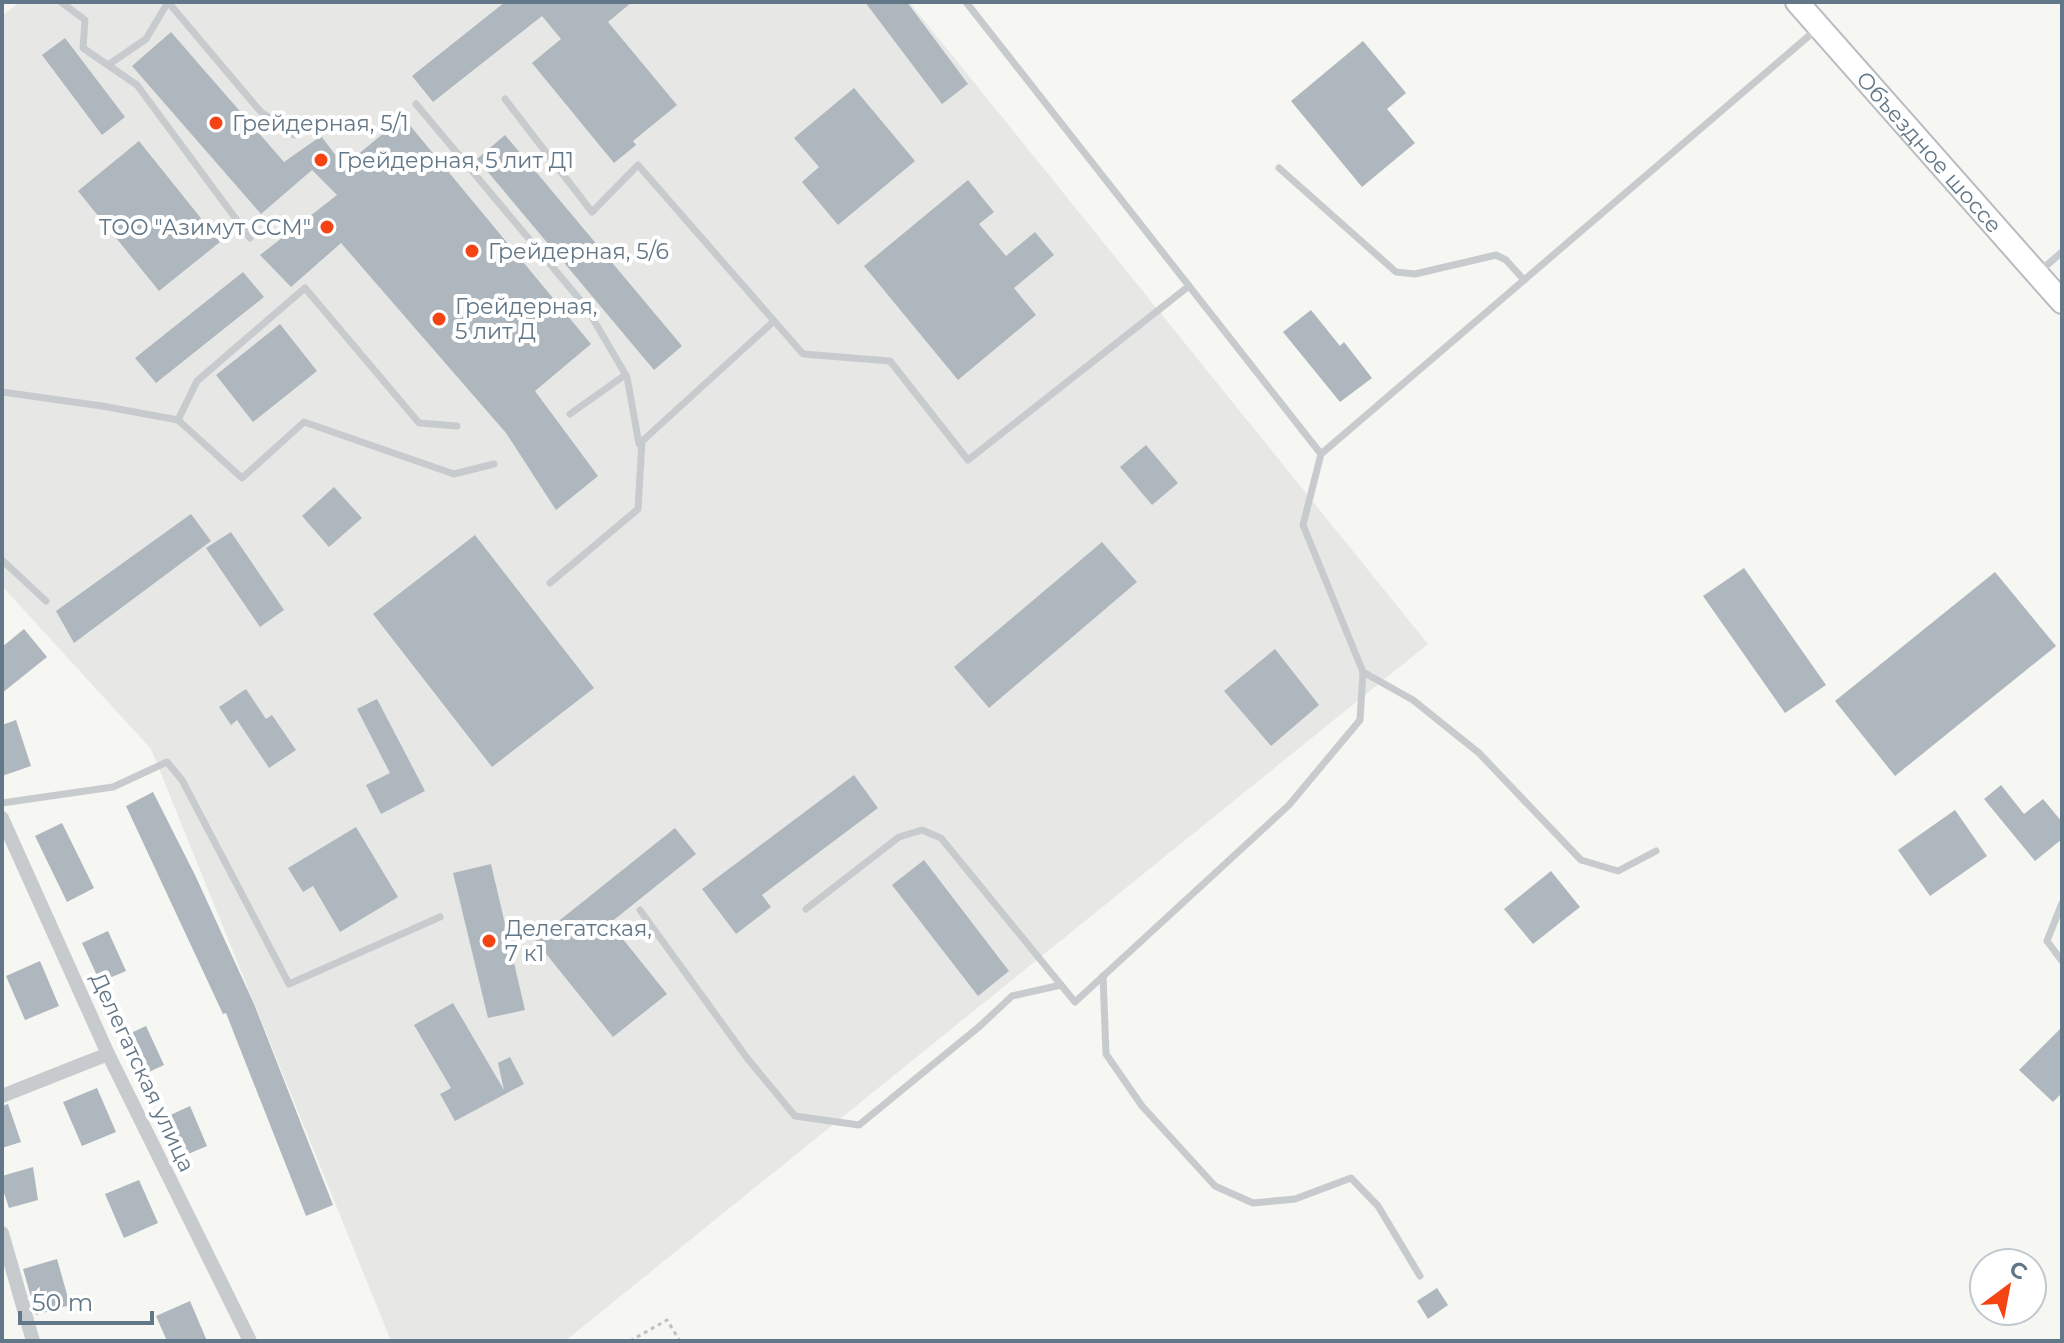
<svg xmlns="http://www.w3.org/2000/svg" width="2064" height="1343" font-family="Montserrat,sans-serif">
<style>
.built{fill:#e7e8e6}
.building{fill:#aeb7bd}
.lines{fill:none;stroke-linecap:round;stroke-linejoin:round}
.primary-casing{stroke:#b8bcc0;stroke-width:26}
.path{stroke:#bec1c3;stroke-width:3;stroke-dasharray:4 4;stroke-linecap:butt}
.service{stroke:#c8cbce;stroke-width:7}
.minor{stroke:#c8cbce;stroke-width:14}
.primary{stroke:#fff;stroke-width:22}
.poi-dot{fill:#f54413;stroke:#fff;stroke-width:3}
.labels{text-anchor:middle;stroke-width:8;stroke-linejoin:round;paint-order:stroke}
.poi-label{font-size:22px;fill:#627787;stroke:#fff;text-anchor:start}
.street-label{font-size:22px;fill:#627787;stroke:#fff}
</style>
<rect width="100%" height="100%" fill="#f6f6f2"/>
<!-- built -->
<path class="built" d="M20,2H909L1428,644L565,1341H391L151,749L2,586V16Z"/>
<!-- building -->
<g class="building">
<path d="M505,2H632L608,22L677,105L633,141L636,145L614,163L532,63L561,39L542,16L433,102L412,76Z"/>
<path d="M865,2H907L968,84L942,104Z"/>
<path d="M171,32L284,162L321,136L344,166L403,117L591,344L535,391L598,476L556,510L506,433L341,243L291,287L260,255L337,195L312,170L261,214L132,66Z"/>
<path d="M65,38L125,117L102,135L42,55Z"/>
<path d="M1363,41L1406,93L1387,109L1415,143L1362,187L1291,101Z"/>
<path d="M854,88L915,161L838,225L802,182L819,167L794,138Z"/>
<path d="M505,135L682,346L654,370L477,159Z"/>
<path d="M139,141L220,242L159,291L78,191Z"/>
<path d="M968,180L994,212L979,224L1006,256L1035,232L1054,255L1014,288L1036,315L958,380L864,266Z"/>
<path d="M243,272L264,297L156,383L135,358Z"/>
<path d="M1311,310L1340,346L1344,342L1372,378L1340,402L1283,332Z"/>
<path d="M280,324L317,371L253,422L216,375Z"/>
<path d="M1146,445L1178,483L1152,505L1120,467Z"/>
<path d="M334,487L362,518L329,547L302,516Z"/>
<path d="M191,514L211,541L74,643L56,611Z"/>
<path d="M231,532L284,610L260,627L206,548Z"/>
<path d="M475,535L594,688L492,767L373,614Z"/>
<path d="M1102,542L1137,582L989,708L954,667Z"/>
<path d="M1744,568L1826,685L1785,713L1703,596Z"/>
<path d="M1995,572L2056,646L1895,776L1835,701Z"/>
<path d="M24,629L47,657L2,693V647Z"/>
<path d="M1275,649L1319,705L1271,746L1224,691Z"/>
<path d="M246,689L266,719L272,715L296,750L269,768L237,720L231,725L219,707Z"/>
<path d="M377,699L425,791L381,814L366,785L390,773L357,709Z"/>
<path d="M16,720L31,766L2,776V725Z"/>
<path d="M854,775L878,808L762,895L771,907L736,934L702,889Z"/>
<path d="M2001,785L2024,814L2043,799L2062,822V839L2035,861L1984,799Z"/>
<path d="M153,792L195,875L254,1004L333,1205L306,1216L226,1013L223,1014L126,806Z"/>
<path d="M1955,810L1987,856L1930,896L1898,850Z"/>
<path d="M62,823L94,888L67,902L35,836Z"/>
<path d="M356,827L398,897L340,932L313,886L303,892L288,868Z"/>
<path d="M675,828L696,854L610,923L667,994L613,1037L535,940Z"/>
<path d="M924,860L1009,971L978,996L892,885Z"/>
<path d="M491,864L525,1010L488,1018L453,873Z"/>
<path d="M1551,871L1580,907L1533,944L1504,909Z"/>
<path d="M108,931L126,971L100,982L82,943Z"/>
<path d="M40,961L59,1006L25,1020L6,976Z"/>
<path d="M453,1003L504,1090L498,1063L510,1057L524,1084L455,1121L440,1094L451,1088L414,1025Z"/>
<path d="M146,1026L164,1065L138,1077L120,1038Z"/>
<path d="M2062,1027V1093L2053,1102L2019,1070Z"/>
<path d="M97,1088L116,1132L82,1146L63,1102Z"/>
<path d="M8,1104L21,1142L2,1148V1106Z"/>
<path d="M190,1106L207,1146L181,1157L164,1118Z"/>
<path d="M33,1167L38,1200L9,1208L2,1187V1176Z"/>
<path d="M139,1180L158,1223L124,1238L105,1194Z"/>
<path d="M57,1259L70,1305L36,1315L23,1269Z"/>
<path d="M1437,1288L1448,1305L1428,1319L1417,1301Z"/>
<path d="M190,1301L207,1341H167L156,1316Z"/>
</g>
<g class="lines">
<!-- primary casing -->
<g class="primary-casing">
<g id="primary">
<path id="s1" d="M1797,2L2062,302"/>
</g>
</g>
<!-- path -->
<path class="path" d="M630,1341L667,1320L680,1341"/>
<!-- service -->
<g class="service">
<path d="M61,2L85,20L83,48L137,85L250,238"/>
<path d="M168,2L260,111L294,135"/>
<path d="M966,2L1321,454"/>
<path d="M108,65L146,39L168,2"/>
<path d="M505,99L592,212L638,165L803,354L890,361L968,460L1189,286"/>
<path d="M416,104L586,307L627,377L639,444L774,321"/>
<path d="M1279,168L1396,272L1415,274L1496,255L1506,260L1524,280"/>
<path d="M2039,272L2062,252"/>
<path d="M2,392L102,406L178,420L242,478L304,422L454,474L494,464"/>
<path d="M570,414L625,375"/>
<path d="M178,420L197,381L305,288L419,423L457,426"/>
<path d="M2,560L46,601"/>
<path d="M550,583L638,509L642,441"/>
<path d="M1363,672L1413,700L1479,753L1581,860L1618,871L1656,851"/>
<path d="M2,803L113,787L167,762L182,780L289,984L440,917"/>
<path d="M2062,903L2047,941L2062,961"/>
<path d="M806,909L899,837L922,830L941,838L1075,1002L1289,805L1360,720L1363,672L1303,525L1321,454L1817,29"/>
<path d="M640,910L747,1058L795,1116L859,1125L980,1026L1012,996L1061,985"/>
<path d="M1103,976L1106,1054L1142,1106L1215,1186L1253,1203L1295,1199L1351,1178L1378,1206L1420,1276"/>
</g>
<!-- minor -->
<g class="minor">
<path d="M2,818L108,1054L250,1341"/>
<path d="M2,1096L108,1054"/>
<path d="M2,1233L33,1341"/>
</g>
<!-- primary -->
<use href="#primary" class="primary"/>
</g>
<!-- markers -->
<g class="poi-dot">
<circle cx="216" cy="123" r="8"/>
<circle cx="321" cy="160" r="8"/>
<circle cx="327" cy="227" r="8"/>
<circle cx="472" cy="251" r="8"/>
<circle cx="439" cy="319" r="8"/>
<circle cx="489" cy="941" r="8"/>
</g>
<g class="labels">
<!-- poi labels -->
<g class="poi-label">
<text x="232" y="131">Грейдерная, 5/1</text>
<text x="337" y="168">Грейдерная, 5 лит Д1</text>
<text x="311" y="235" text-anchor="end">ТОО "Азимут ССМ"</text>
<text x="488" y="259">Грейдерная, 5/6</text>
<text x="455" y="314">Грейдерная,<tspan x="455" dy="25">5 лит Д</tspan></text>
<text x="505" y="936">Делегатская,<tspan x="505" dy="25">7 к1</tspan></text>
</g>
<!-- street labels -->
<g class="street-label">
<text dy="8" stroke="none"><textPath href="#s1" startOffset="200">Объездное шоссе</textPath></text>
<text transform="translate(143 1072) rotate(65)" y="8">Делегатская улица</text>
</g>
</g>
<!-- border -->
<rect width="2064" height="1343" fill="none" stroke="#627787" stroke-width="8"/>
<!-- north arrow -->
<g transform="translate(2008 1287) rotate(32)"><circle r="38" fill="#ffffff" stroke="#c0c9cf" stroke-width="2"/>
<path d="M0-6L14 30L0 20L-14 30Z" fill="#f54413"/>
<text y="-12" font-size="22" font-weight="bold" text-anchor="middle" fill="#627787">С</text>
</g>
<!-- scale -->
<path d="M20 1311v12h132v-12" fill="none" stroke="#627787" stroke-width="4"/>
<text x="32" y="1311" font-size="24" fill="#627787" stroke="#ffffff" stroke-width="6" paint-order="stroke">50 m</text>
</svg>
